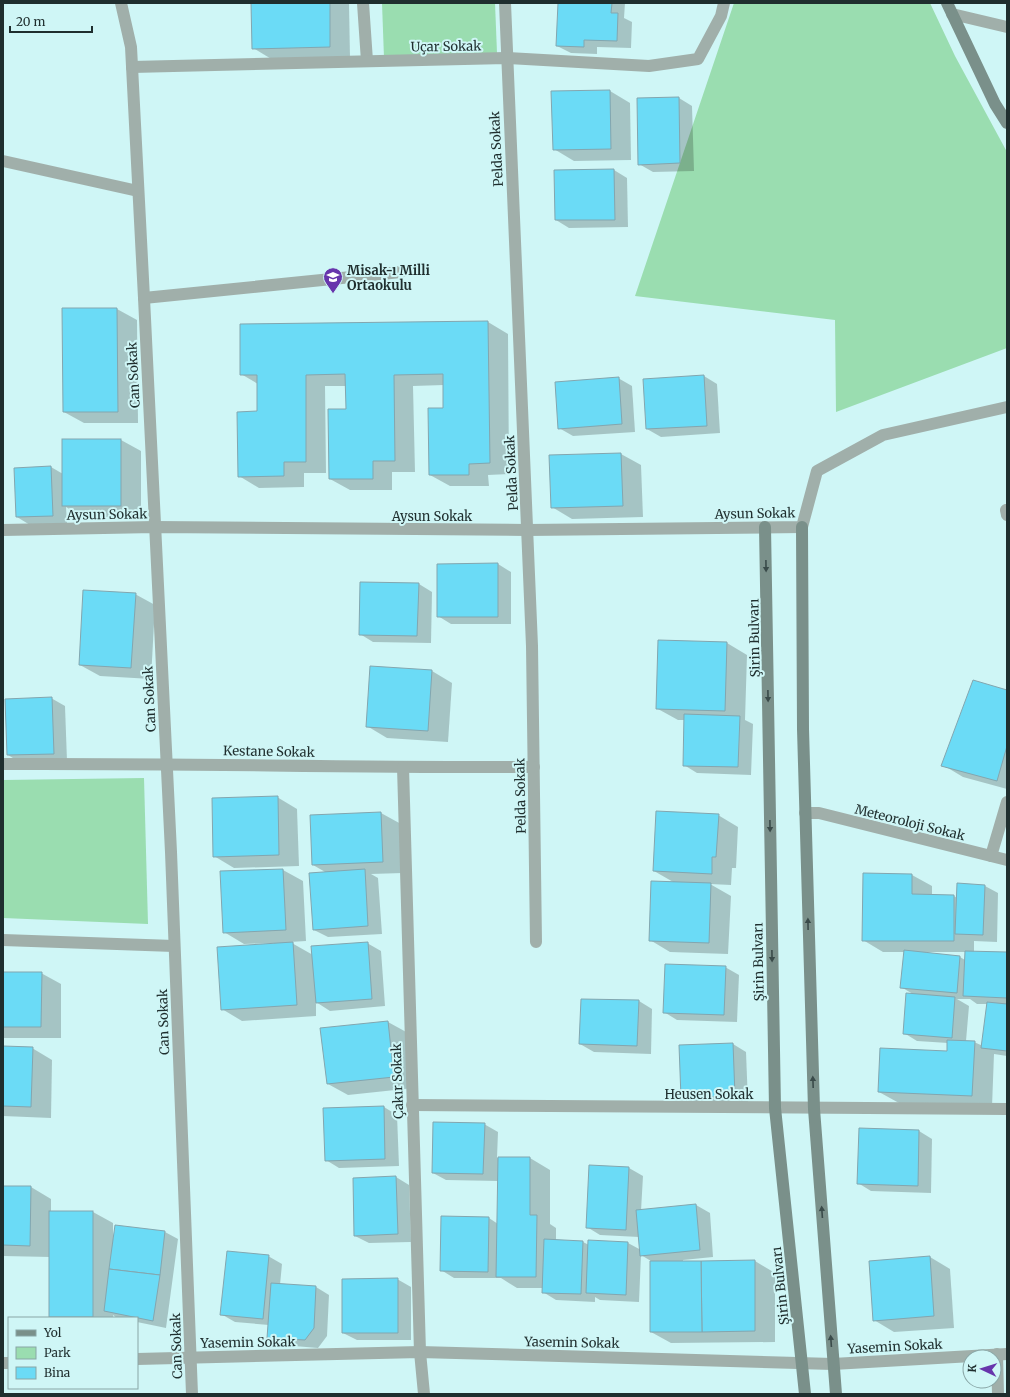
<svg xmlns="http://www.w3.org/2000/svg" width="1010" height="1397" font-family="Merriweather,serif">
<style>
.green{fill:#9addb0}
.shadow{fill:#0003;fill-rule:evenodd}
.building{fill:#6bdbf6;stroke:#83a6af}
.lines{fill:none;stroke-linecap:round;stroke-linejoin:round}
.lane{stroke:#a0afaa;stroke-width:12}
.street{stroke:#a0afaa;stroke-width:12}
.secondary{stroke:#7a908a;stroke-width:12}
.oneway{fill:#3a4b4a}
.labels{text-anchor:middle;stroke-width:4;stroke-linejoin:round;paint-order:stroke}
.street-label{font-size:13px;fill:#1f2e2e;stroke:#cff6f6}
.poi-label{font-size:13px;font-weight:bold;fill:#1f2e2e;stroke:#cff6f6;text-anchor:start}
</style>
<rect width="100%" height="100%" fill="#cff6f6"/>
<!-- green -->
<g class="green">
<path d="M382,3H495L497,53L384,58Z"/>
<path d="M734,3H930L955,56L1007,152V348L836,412L835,320L635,296Z"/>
<path d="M144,778L148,924L3,918V780Z"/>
</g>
<!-- shadow -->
<g class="shadow">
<path d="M252,3H349L350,58L273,60L253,48Z"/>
<path d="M559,3H625L624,18L632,22L631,48L597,47V54L571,53L557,46Z"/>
<path d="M610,91L630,103L631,160L574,161L554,149Z"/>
<path d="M679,98L692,106L694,171L653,172L639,164Z"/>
<path d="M614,170L627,178L628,227L569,228L556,220Z"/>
<path d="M117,309L137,320L138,423H84L64,412Z"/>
<path d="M488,322L508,334L509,474L488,475L489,486H450L430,475L444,409V385L413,386L415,472H392V490H350L330,479L347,410L346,386H325L326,473H304V487L259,488L239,476L258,412V384L241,374V325Z"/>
<path d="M704,376L717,384L720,433L661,437L647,429Z"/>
<path d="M618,378L632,386L635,432L573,436L559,428Z"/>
<path d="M121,440L141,451V517H83L66,507L67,523L30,525L17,517L15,469L51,467L63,474Z"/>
<path d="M621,454L641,465L643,517L572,519L552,507L550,456Z"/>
<path d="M498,564L511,572V624H451L438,616Z"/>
<path d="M419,584L432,592L431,643L373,642L360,634Z"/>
<path d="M135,594L155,605L151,679L100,676L80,665Z"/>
<path d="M659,642L727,643L747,655L745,720L753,724L751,775L697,773L684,765L685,720H678L658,709Z"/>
<path d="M432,671L452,683L448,742L387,738L367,726Z"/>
<path d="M1007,691V789L963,777L943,765Z"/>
<path d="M51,698L65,706L67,761L21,763L8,755Z"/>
<path d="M277,797L297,809L299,866L234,868L214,856Z"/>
<path d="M381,813L401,824L403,873L371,874L378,878L382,934L328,937L314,930L327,873L313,865Z"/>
<path d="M718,815L738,827L736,868H732L731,885L710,884L731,896L728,954L670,952L650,940L675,883L654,871Z"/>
<path d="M283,870L303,881L306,941L290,942L313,955L367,943L381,951L385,1006L330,1011L316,1002V1016L242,1021L222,1009L274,944V943L244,944L224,932L221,872Z"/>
<path d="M864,874L912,875L932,886V896H954L957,898L985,886L998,893L997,942L974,941V952L1007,953V1056L994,1054L992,1107L899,1103L879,1092L948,1052V1043L917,1041L904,1033L913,994L901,987L905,952H883L863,940ZM926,952H965V960L960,957L926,953ZM957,999H970L977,1004H987L983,1046L974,1042L966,1041L969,1006Z"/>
<path d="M725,967L739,975L737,1022L677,1020L664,1012Z"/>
<path d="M3,973H41L61,984V1038H3Z"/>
<path d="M639,1001L652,1009L651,1054L594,1052L580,1044Z"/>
<path d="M388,1022L408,1033L414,1088L348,1095L328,1084Z"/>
<path d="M733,1044L746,1052L748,1103L695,1106L682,1098Z"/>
<path d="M3,1047L32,1048L52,1060L51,1118L3,1116Z"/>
<path d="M384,1107L397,1115L399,1166L339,1168L326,1160Z"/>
<path d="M484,1124L498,1132L497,1158H530L550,1170V1224L556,1228V1241L583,1242L589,1245V1241L628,1243L641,1250L639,1237L600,1235L587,1227L590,1166L629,1168L643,1176L641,1211L696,1205L710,1213L713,1257L683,1260V1262L755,1261L775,1273V1342L671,1343L651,1332V1261L641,1255L639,1302L600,1300L595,1297V1302L556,1300L543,1292V1288H517L501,1278H454L441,1270L489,1218L498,1224V1181L446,1180L433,1173Z"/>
<path d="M919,1131L932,1139L931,1193L871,1191L858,1183Z"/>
<path d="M396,1177L409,1185L411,1242L369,1243L355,1236Z"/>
<path d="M3,1187H31L51,1199V1212H93L113,1223V1239L165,1232L178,1239L166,1328L137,1322V1318H117L113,1315V1318H53L50,1316V1257L3,1256Z"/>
<path d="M268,1256L282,1264L280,1285L316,1287L329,1295L327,1336L318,1348L282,1345L269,1337V1325L235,1322L221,1314Z"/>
<path d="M930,1257L950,1269L954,1328L894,1332L874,1320Z"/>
<path d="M397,1279L411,1287V1340H357L343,1333Z"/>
</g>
<!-- building -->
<g class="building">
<path d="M251,3H330V47L252,49Z"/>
<path d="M558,3H612L611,13H618L617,41L584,40V47L556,46Z"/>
<path d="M610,90L611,149L553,150L551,91Z"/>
<path d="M679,97L680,163L638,165L637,98Z"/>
<path d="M614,169L615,220H555L554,170Z"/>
<path d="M62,308H117L118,412H63Z"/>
<path d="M488,321L490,463L469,464V475H429L428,408H443V374L394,375L395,461H373V479H329L328,409H346L345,374L306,375V462H284V476L238,477L237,412L257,411V375H240V324Z"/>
<path d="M704,375L707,426L646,429L643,379Z"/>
<path d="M619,377L622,424L558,429L555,382Z"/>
<rect x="62" y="439" width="59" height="67"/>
<path d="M621,453L623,506L551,508L549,455Z"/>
<path d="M51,466L53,516L16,517L14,468Z"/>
<path d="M498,563V617H437V564Z"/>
<path d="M360,582L419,583L417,636L359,635Z"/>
<path d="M83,590L136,593L131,668L79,665Z"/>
<path d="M658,640L727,642L725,711L656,709Z"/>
<path d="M370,666L432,670L428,731L366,727Z"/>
<path d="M973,680L1007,690V746L997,781L941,766Z"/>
<path d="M52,697L54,754L7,755L5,699Z"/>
<path d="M684,714L740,716L738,767L683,766Z"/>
<path d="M278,796L279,855L213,857L212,798Z"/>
<path d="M656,811L719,814L716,857H712V874L653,871Z"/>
<path d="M381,812L383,862L312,865L310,815Z"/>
<path d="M283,869L286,930L223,933L220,871Z"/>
<path d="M365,869L368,926L313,930L309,873Z"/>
<path d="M863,873L912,874V894L954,895V941H862Z"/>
<path d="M651,881L711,883L709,943L649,941Z"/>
<path d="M957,883L985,885L983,935L955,934Z"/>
<path d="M293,942L297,1005L221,1010L217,947Z"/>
<path d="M368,942L372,999L316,1003L311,946Z"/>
<path d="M904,950L960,956L957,993L900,988Z"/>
<path d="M965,951L1007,952V998L963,996Z"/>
<path d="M665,964L726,966L724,1015L663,1013Z"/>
<path d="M3,972H42L41,1027H3Z"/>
<path d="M906,993L955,997L952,1038L903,1034Z"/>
<path d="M581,999L639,1000L637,1046L579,1044Z"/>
<path d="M987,1002L1007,1004V1051L981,1048Z"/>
<path d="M388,1021L394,1077L327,1084L320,1028Z"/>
<path d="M947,1040L975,1041L972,1096L878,1092L880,1048L947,1051Z"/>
<path d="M733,1043L735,1096L681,1098L679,1045Z"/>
<path d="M3,1046L33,1047L31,1107L3,1106Z"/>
<path d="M384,1106L385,1159L325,1161L323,1108Z"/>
<path d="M433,1122L485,1123L483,1174L432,1173Z"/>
<path d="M859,1128L919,1130L918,1186L857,1184Z"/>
<path d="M498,1157H530V1215H537L536,1277H496Z"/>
<path d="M589,1165L629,1167L626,1230L586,1228Z"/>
<path d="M396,1176L398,1234L354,1236L353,1178Z"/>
<path d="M3,1186H31L30,1246L3,1245Z"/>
<path d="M696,1204L700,1250L640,1256L636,1210Z"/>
<rect x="49" y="1211" width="44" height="106"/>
<path d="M441,1216L489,1217L488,1272L440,1271Z"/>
<path d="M115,1225L165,1231L160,1275L109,1269Z"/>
<path d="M544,1239L583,1241L581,1294L542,1293Z"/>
<path d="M588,1240L628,1242L626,1295L586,1293Z"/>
<path d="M227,1251L269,1255L263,1319L220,1315Z"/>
<path d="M930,1256L934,1316L873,1321L869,1261Z"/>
<path d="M755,1260V1331L702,1332L701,1261Z"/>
<path d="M650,1261H701L702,1332H650Z"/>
<path d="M109,1269L160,1275L153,1321L104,1311Z"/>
<path d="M398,1278V1333H342V1279Z"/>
<path d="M271,1283L316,1286L314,1328L305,1340L267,1338Z"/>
</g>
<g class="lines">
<!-- lane -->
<g class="lane">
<path d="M144,298L401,272"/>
<path d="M1006,510L1007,515"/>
<path d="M991,856L1007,802"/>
</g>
<!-- street -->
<g class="street">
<path d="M121,3L131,47L144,298L171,852L192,1394"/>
<path d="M363,3L367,61"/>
<path d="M505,3L532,646L536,942"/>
<path d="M952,14L1007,27"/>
<path d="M132,67L506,58L649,66L698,59L721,16L724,3"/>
<path d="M3,161L138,191"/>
<path d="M3,530L154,527L527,530L802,527L817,471L883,435L1007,407"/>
<path d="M3,764C180,763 357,768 534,767"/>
<path d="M403,767L420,1352L424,1394"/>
<path d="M805,813H819L1007,860"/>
<path d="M3,940L174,946"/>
<path d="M412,1105L1007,1109"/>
<path d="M997,1354L998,1394"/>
<path d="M137,1359L420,1352L833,1364L1007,1354"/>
<path d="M3,1363H9"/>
</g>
<!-- secondary -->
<g class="secondary">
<path d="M947,3L995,104L1007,123"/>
<path d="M765,527L775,1108L805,1394"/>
<path d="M802,527L803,729L814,1109L836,1394"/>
</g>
</g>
<!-- one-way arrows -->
<defs><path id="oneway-solid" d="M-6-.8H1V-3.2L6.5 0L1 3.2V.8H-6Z"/></defs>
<g class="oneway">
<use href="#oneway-solid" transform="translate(766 566) rotate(89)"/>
<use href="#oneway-solid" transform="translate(768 696) rotate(89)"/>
<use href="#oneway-solid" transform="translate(770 826) rotate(89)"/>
<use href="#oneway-solid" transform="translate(808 924) rotate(-91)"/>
<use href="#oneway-solid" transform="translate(772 956) rotate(89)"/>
<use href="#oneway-solid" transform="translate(813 1082) rotate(-92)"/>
<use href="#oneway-solid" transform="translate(822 1212) rotate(-94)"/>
<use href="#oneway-solid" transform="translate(831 1341) rotate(-94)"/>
</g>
<!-- icons -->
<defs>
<g id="school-pin" transform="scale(1)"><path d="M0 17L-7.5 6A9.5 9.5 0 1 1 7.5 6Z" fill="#6735ac" stroke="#cff6f6"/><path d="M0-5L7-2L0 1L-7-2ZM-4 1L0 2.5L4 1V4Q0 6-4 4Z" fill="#fff"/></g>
</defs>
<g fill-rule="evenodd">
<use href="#school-pin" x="333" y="277"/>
</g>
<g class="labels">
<!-- street labels -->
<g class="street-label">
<text transform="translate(446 46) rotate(-1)" y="5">Uçar Sokak</text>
<text transform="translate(496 149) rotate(-93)" y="5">Pelda Sokak</text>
<text transform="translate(133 375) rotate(-93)" y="5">Can Sokak</text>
<text transform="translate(511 473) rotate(-93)" y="5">Pelda Sokak</text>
<text transform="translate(755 513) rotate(-1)" y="5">Aysun Sokak</text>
<text transform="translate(107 514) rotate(-1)" y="5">Aysun Sokak</text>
<text x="432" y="521">Aysun Sokak</text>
<text transform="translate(754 638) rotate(-91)" y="5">Şirin Bulvarı</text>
<text transform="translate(149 699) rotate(-93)" y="5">Can Sokak</text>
<text transform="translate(269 751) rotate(1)" y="5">Kestane Sokak</text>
<text transform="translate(520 796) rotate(-91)" y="5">Pelda Sokak</text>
<text transform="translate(910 822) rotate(14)" y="5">Meteoroloji Sokak</text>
<text transform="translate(758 962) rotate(-91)" y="5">Şirin Bulvarı</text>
<text transform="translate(163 1022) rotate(-92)" y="5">Can Sokak</text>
<text transform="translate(397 1081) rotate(-92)" y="5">Çakır Sokak</text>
<text x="709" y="1099">Heusen Sokak</text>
<text transform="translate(780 1286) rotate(-96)" y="5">Şirin Bulvarı</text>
<text transform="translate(248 1342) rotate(-1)" y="5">Yasemin Sokak</text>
<text transform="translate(572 1342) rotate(1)" y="5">Yasemin Sokak</text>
<text transform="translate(176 1346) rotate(-92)" y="5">Can Sokak</text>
<text transform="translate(895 1346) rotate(-3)" y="5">Yasemin Sokak</text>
</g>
<!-- poi labels -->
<g class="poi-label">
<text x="347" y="275">Misak-ı Milli<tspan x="347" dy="15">Ortaokulu</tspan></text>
</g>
</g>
<!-- border -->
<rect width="1010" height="1397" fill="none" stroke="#1f2e2e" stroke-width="8"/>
<!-- legend -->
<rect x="8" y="1317" width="130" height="72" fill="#cff6f6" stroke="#89a6a6"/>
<rect x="16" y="1330" width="20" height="6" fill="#7a908a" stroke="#89a6a6"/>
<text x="44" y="1337" font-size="12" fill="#1f2e2e">Yol</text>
<rect x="16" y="1347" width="20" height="12" fill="#9addb0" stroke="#89a6a6"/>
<text x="44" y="1357" font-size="12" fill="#1f2e2e">Park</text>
<rect x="16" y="1367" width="20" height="12" fill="#6bdbf6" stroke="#89a6a6"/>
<text x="44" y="1377" font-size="12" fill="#1f2e2e">Bina</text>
<!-- north arrow -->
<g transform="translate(982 1369) rotate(274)"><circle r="19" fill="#cff6f6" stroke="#89a6a6"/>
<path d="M0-3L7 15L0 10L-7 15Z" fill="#6735ac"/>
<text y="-6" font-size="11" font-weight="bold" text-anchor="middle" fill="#1f2e2e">K</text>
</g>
<!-- scale -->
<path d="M10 26v6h82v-6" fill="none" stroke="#1f2e2e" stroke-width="2"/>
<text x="16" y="26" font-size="12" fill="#1f2e2e" stroke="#cff6f6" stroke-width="3" paint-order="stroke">20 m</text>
</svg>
